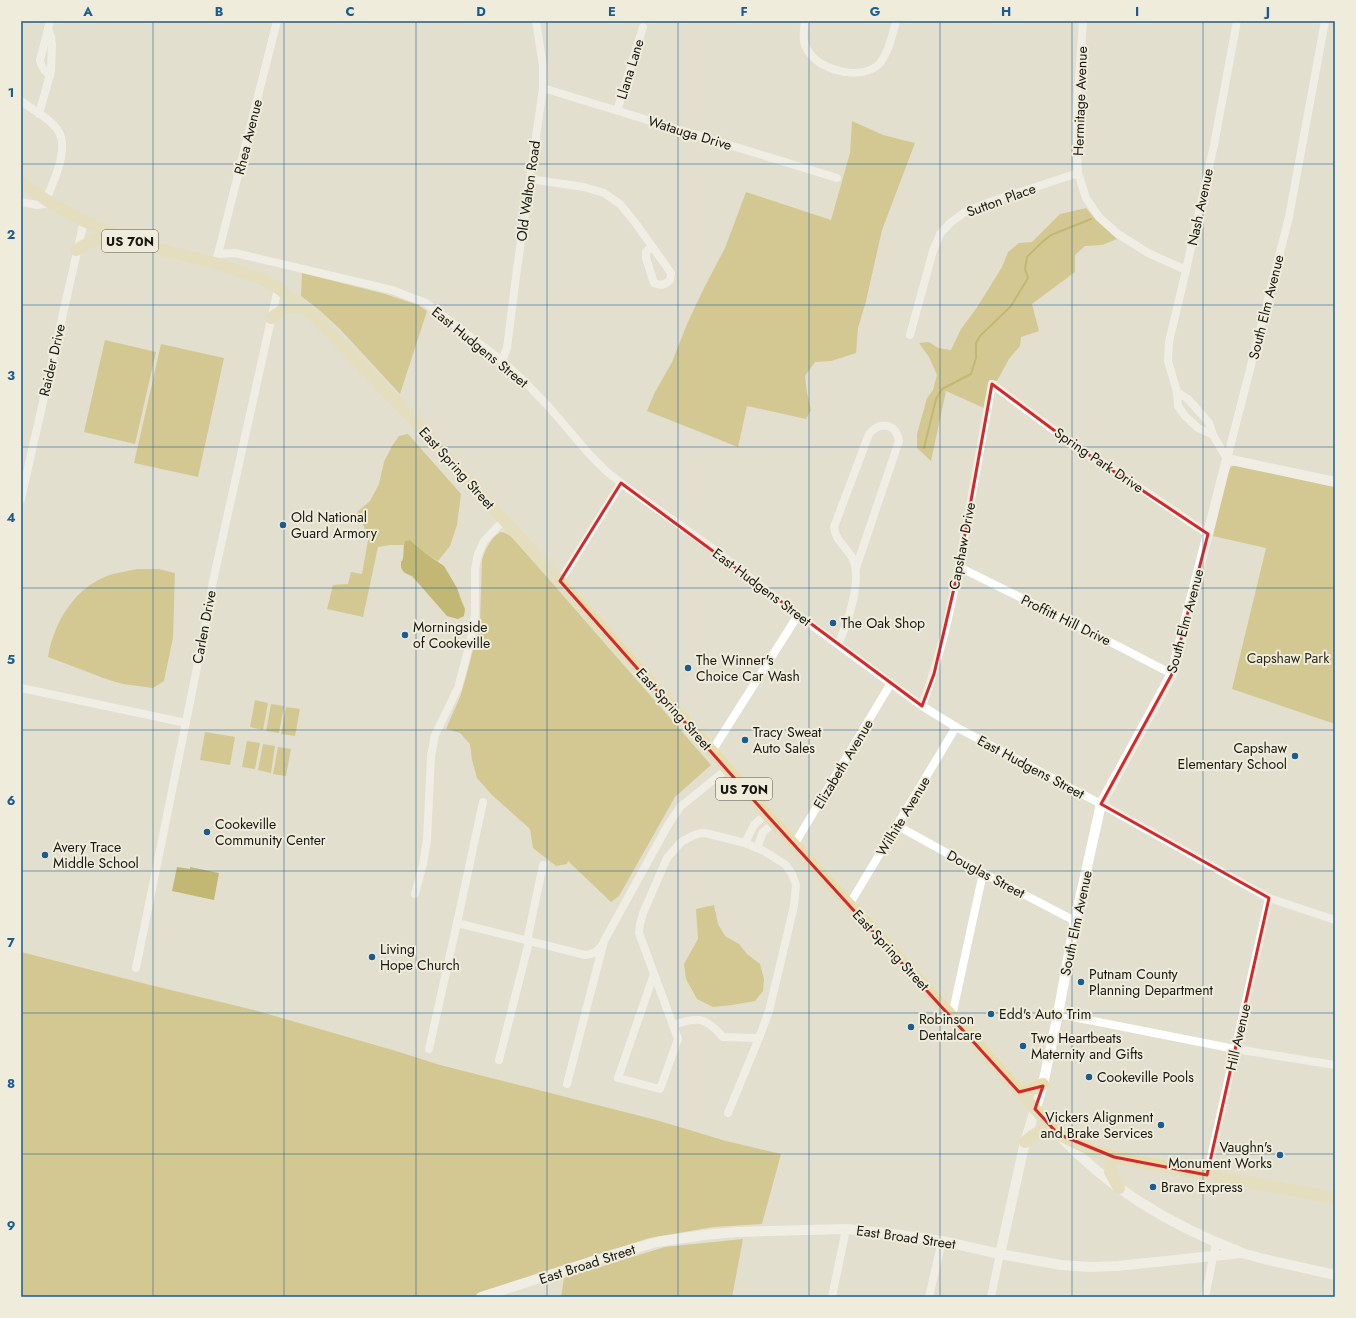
<svg xmlns="http://www.w3.org/2000/svg" width="1356" height="1318" font-family="Jost,sans-serif">
<style>
.green{fill:#c2ae48}
.water{fill:#9c8806}
.lines{fill:none;stroke-linecap:round;stroke-linejoin:round}
.stream{stroke:#9c8806;stroke-width:2}
.minor{stroke:#fff;stroke-width:8}
.tertiary{stroke:#fff;stroke-width:10}
.primary{stroke:#e7ddac;stroke-width:12}
.marked{fill:none;stroke:#d62828;stroke-width:3;stroke-linejoin:round}
.grid{fill:none;stroke:#1a5b91;stroke-width:1;stroke-opacity:0.55}
.poi-dot{fill:#1a5b91;stroke:#efecdb;stroke-width:1.5}
.labels{text-anchor:middle;stroke-width:4;stroke-linejoin:round;paint-order:stroke}
.shield{fill:#efecdb;stroke:#58574e;stroke-width:1}
.shield-label{font-size:13px;font-weight:bold;fill:#181711}
.street-label{font-size:14px;fill:#181711;stroke:#efecdb}
.poi-label{font-size:14px;fill:#181711;stroke:#efecdb;text-anchor:start}
.park-label{font-size:14px;fill:#2e2a17;stroke:#efecdb}
.neatline{fill:none;stroke:#1a5b91;stroke-width:1.5}
.grid-label{font-size:13px;text-anchor:middle;font-weight:bold;fill:#1a5b91}
</style>
<rect width="100%" height="100%" fill="#e2dfce"/>
<!-- green -->
<g class="green">
<path d="M852,121L883,135L915,143L882,230L866,301L858,328L856,353L831,361L815,362L805,376L807,393L811,410L806,419L747,406L738,447L647,411L654,394L672,362L687,324L703,290L725,248L746,192L831,220L850,153Z"/>
<path d="M1086,208L1096,220L1117,239L1102,245L1085,246L1075,255V272L1032,304L1039,331L1021,337L1020,346L1009,359L997,381L989,380L984,408L946,391L931,461L917,448V434L927,398L933,390L937,375L929,357L919,343L929,342L938,348L951,350L961,329L976,309L1002,267L1008,252L1019,243L1032,242L1060,214Z"/>
<path d="M302,273L385,294L418,305L427,311L400,394L339,328L318,309L301,296Z"/>
<path d="M105,340L156,352L135,444L84,432Z"/>
<path d="M161,344L224,358L198,477L134,463Z"/>
<path d="M408,434L461,494L457,525L450,546L438,561L425,553L410,540L405,541L404,545H390L378,547L363,617L327,609L333,585L348,584L351,572L362,574L368,540L364,527L357,512L370,501L379,484L384,462L392,446L399,436Z"/>
<path d="M1233,466H1239L1335,486V724L1232,689L1266,548L1213,536L1228,472L1230,468Z"/>
<path d="M500,532L505,533L512,537L711,765L675,797L619,896L611,902L568,861L567,864L556,866L533,848L530,829L492,795L477,778L472,760L470,744L460,733L446,729L460,697L466,677L480,623L482,560L486,549L493,538Z"/>
<path d="M137,569H159L175,573L173,638L164,681L153,688L123,684L109,680L48,657C54,621 76,585 113,574C121,572 130,571 137,569Z"/>
<path d="M255,700L268,703L263,730L250,727Z"/>
<path d="M271,704L284,706L279,733L266,731Z"/>
<path d="M286,707L300,709L295,736L281,734Z"/>
<path d="M205,732L235,737L230,765L200,760Z"/>
<path d="M247,741L260,743L255,769L242,767Z"/>
<path d="M263,744L275,746L271,773L258,770Z"/>
<path d="M278,747L291,749L286,776L273,774Z"/>
<path d="M714,905L718,924L725,936L739,944L747,954L760,964L764,979L763,991L755,1001L732,1005L713,1007L697,999L686,979L684,964L698,939L696,909Z"/>
<path d="M21,952L150,985L254,1010L396,1051L440,1065L656,1120L726,1141L781,1154L762,1224L713,1227L649,1238L470,1297H21Z"/>
<path d="M743,1239L732,1297H561L564,1278L665,1247Z"/>
</g>
<!-- water -->
<g class="water">
<path d="M410,540L425,553L444,566L457,588L462,602L465,609L464,616L458,619L447,616L412,576C406,574 400,571 401,564C401,558 402,564 403,558C404,552 403,547 405,541Z"/>
<path d="M177,867L190,869V867L219,873L214,900L172,891Z"/>
</g>
<g class="lines">
<!-- stream -->
<path class="stream" d="M924,448L936,399L942,389L971,374L976,358V343L980,336L1011,306L1028,278L1025,269L1027,257L1041,243L1051,235L1091,219"/>
<!-- minor -->
<g class="minor">
<path d="M805,21C804,28 802,38 805,45C814,68 851,79 872,69C874,68 877,66 879,64C889,53 892,35 896,21"/>
<path d="M1083,21L1077,106L1076,139L1078,173L1086,198L1099,217L1118,234L1148,253L1186,270"/>
<path d="M48,29L40,60C41,67 45,71 50,76"/>
<path d="M543,88L837,178"/>
<path d="M21,101C33,110 51,119 59,132C69,150 53,183 46,200"/>
<path d="M617,111L643,27"/>
<path d="M39,114L51,71L52,45L51,37L48,29L50,21"/>
<path d="M530,179L584,187L604,193L620,204L634,221L671,273L670,280C665,285 661,286 654,283L646,258V252L652,246"/>
<path d="M21,202L37,205L51,203"/>
<path d="M218,254L277,21"/>
<path d="M215,263L218,254L235,253L392,290L426,303L502,361L524,381L549,407L590,455L606,471L621,483L712,548L798,615L922,706L956,727L1101,804L1269,898L1335,920"/>
<path d="M910,335L933,251L940,234L950,223L965,212L990,202L1078,173"/>
<path d="M502,361L507,348L517,269L543,88V66L536,21"/>
<path d="M1177,392L1188,399L1204,417L1209,423L1213,435L1227,459"/>
<path d="M1213,435L1198,428L1185,416L1178,406L1177,392L1168,361L1169,342L1186,270L1214,145L1237,21"/>
<path d="M1227,459L1289,217L1325,21"/>
<path d="M21,499L84,221"/>
<path d="M959,567L1120,647L1172,674"/>
<path d="M560,581L621,483"/>
<path d="M838,644C848,623 862,581 853,559C847,547 835,541 834,527L869,434C880,421 896,423 899,441L856,568"/>
<path d="M21,688L186,723"/>
<path d="M922,706C944,648 955,588 966,527C975,479 983,432 992,384L1071,443L1117,472L1208,534"/>
<path d="M712,751L798,615"/>
<path d="M898,826L983,873L1075,921"/>
<path d="M745,843L754,825L766,814"/>
<path d="M794,845L891,683"/>
<path d="M757,848L763,832L774,823"/>
<path d="M415,894L423,864L427,840L431,756L435,735L458,688L471,639L475,615V569L478,554L484,541L504,520"/>
<path d="M849,905L956,727"/>
<path d="M457,923L483,802"/>
<path d="M136,968L203,638L213,581L278,288"/>
<path d="M654,974L618,1078L660,1089L678,1039L639,933L640,924L643,913L667,858L681,842L692,836L701,833H705L745,843L764,851L786,865L792,874L796,885L794,906L780,965L769,1011L759,1038L723,1037C705,1017 698,1016 674,1025"/>
<path d="M1058,1014L1235,1049L1335,1065"/>
<path d="M952,1016L983,873"/>
<path d="M429,1049L457,923L585,955C594,954 597,952 602,945"/>
<path d="M499,1060L529,942L528,936L543,865"/>
<path d="M567,1084L604,941L668,825L680,807L727,769"/>
<path d="M728,1113L759,1038"/>
<path d="M1207,1175L1269,898"/>
<path d="M832,1297L846,1229"/>
<path d="M929,1297L942,1241"/>
<path d="M991,1297L1000,1254"/>
<path d="M1205,1297L1216,1243"/>
</g>
<!-- tertiary -->
<g class="tertiary">
<path d="M1060,1136C1108,1188 1173,1226 1240,1252"/>
<path d="M1000,1254L1025,1142L1043,1084L1058,1014L1075,921L1101,804L1172,674L1227,459L1335,482"/>
<path d="M481,1297L615,1254L657,1242L704,1235L737,1232L846,1229L894,1234L942,1241L1000,1254L1061,1265L1090,1267L1117,1266L1242,1253L1264,1259L1335,1275"/>
</g>
<!-- primary -->
<g class="primary">
<path d="M21,182L46,200L63,210L84,221L129,241L158,249L215,263L262,279L278,288L314,316L415,421L712,751L766,814L952,1016L1052,1128L1058,1134L1093,1151L1114,1157L1335,1198"/>
<path d="M76,250C92,240 99,238 117,235"/>
<path d="M271,318C283,309 287,307 303,307"/>
<path d="M1019,1092L1028,1091L1043,1084"/>
<path d="M1025,1142C1033,1134 1041,1130 1052,1128"/>
<path d="M1111,1156L1110,1172L1119,1188"/>
</g>
</g>
<!-- marked area -->
<path d="M0 0H1356V1318H0ZM992,384L1071,443L1208,534L1172,674L1101,804L1269,898L1207,1175L1114,1157L1058,1134L1035,1109L1043,1086L1019,1092L766,814L560,581L621,483L922,706L934,674L959,567Z" fill="#e2dfce" fill-opacity=".55" fill-rule="evenodd"/>
<path class="marked" d="M992,384L1071,443L1208,534L1172,674L1101,804L1269,898L1207,1175L1114,1157L1058,1134L1035,1109L1043,1086L1019,1092L766,814L560,581L621,483L922,706L934,674L959,567Z"/>
<!-- grid -->
<path class="grid" d="M153,21V1297M284,21V1297M416,21V1297M547,21V1297M678,21V1297M809,21V1297M940,21V1297M1072,21V1297M1203,21V1297M21,164H1335M21,305H1335M21,447H1335M21,588H1335M21,730H1335M21,871H1335M21,1013H1335M21,1154H1335"/>
<!-- markers -->
<g class="poi-dot">
<circle cx="283" cy="525" r="4"/>
<circle cx="833" cy="623" r="4"/>
<circle cx="405" cy="635" r="4"/>
<circle cx="688" cy="668" r="4"/>
<circle cx="745" cy="740" r="4"/>
<circle cx="1295" cy="756" r="4"/>
<circle cx="207" cy="832" r="4"/>
<circle cx="45" cy="855" r="4"/>
<circle cx="372" cy="957" r="4"/>
<circle cx="1081" cy="982" r="4"/>
<circle cx="991" cy="1014" r="4"/>
<circle cx="911" cy="1027" r="4"/>
<circle cx="1023" cy="1046" r="4"/>
<circle cx="1089" cy="1077" r="4"/>
<circle cx="1161" cy="1125" r="4"/>
<circle cx="1280" cy="1155" r="4"/>
<circle cx="1153" cy="1187" r="4"/>
</g>
<g class="labels">
<!-- shield labels -->
<g class="shield">
<rect x="102" y="230" width="56" height="22" rx="3"/>
<rect x="716" y="778" width="56" height="22" rx="3"/>
</g>
<g class="shield-label">
<text x="130" y="246">US 70N</text>
<text x="744" y="794">US 70N</text>
</g>
<!-- street labels -->
<g class="street-label">
<text transform="translate(630 69) rotate(-73)" y="5">Llana Lane</text>
<text transform="translate(1080 101) rotate(-88)" y="5">Hermitage Avenue</text>
<text transform="translate(690 133) rotate(17)" y="5">Watauga Drive</text>
<text transform="translate(248 137) rotate(-76)" y="5">Rhea Avenue</text>
<text transform="translate(528 191) rotate(-82)" y="5">Old Walton Road</text>
<text transform="translate(1001 200) rotate(-20)" y="5">Sutton Place</text>
<text transform="translate(1200 207) rotate(-78)" y="5">Nash Avenue</text>
<text transform="translate(1266 307) rotate(-76)" y="5">South Elm Avenue</text>
<text transform="translate(480 347) rotate(39)" y="5">East Hudgens Street</text>
<text transform="translate(52 360) rotate(-77)" y="5">Raider Drive</text>
<text transform="translate(1099 460) rotate(34)" y="5">Spring Park Drive</text>
<text transform="translate(457 468) rotate(48)" y="5">East Spring Street</text>
<text transform="translate(962 546) rotate(-79)" y="5">Capshaw Drive</text>
<text transform="translate(762 587) rotate(37)" y="5">East Hudgens Street</text>
<text transform="translate(1066 620) rotate(26)" y="5">Proffitt Hill Drive</text>
<text transform="translate(1185 621) rotate(-75)" y="5">South Elm Avenue</text>
<text transform="translate(204 627) rotate(-79)" y="5">Carlen Drive</text>
<text transform="translate(674 709) rotate(48)" y="5">East Spring Street</text>
<text transform="translate(843 764) rotate(-59)" y="5">Elizabeth Avenue</text>
<text transform="translate(1031 767) rotate(28)" y="5">East Hudgens Street</text>
<text transform="translate(903 816) rotate(-59)" y="5">Wilhite Avenue</text>
<text transform="translate(986 874) rotate(28)" y="5">Douglas Street</text>
<text transform="translate(1076 923) rotate(-78)" y="5">South Elm Avenue</text>
<text transform="translate(891 950) rotate(47)" y="5">East Spring Street</text>
<text transform="translate(1238 1037) rotate(-77)" y="5">Hill Avenue</text>
<text transform="translate(906 1237) rotate(8)" y="5">East Broad Street</text>
<text transform="translate(587 1264) rotate(-18)" y="5">East Broad Street</text>
</g>
<!-- poi labels -->
<g class="poi-label">
<text x="291" y="522">Old National<tspan x="291" dy="16">Guard Armory</tspan></text>
<text x="841" y="628">The Oak Shop</text>
<text x="413" y="632">Morningside<tspan x="413" dy="16">of Cookeville</tspan></text>
<text x="696" y="665">The Winner's<tspan x="696" dy="16">Choice Car Wash</tspan></text>
<text x="753" y="737">Tracy Sweat<tspan x="753" dy="16">Auto Sales</tspan></text>
<text x="1287" y="753" text-anchor="end">Capshaw<tspan x="1287" dy="16">Elementary School</tspan></text>
<text x="215" y="829">Cookeville<tspan x="215" dy="16">Community Center</tspan></text>
<text x="53" y="852">Avery Trace<tspan x="53" dy="16">Middle School</tspan></text>
<text x="380" y="954">Living<tspan x="380" dy="16">Hope Church</tspan></text>
<text x="1089" y="979">Putnam County<tspan x="1089" dy="16">Planning Department</tspan></text>
<text x="999" y="1019">Edd's Auto Trim</text>
<text x="919" y="1024">Robinson<tspan x="919" dy="16">Dentalcare</tspan></text>
<text x="1031" y="1043">Two Heartbeats<tspan x="1031" dy="16">Maternity and Gifts</tspan></text>
<text x="1097" y="1082">Cookeville Pools</text>
<text x="1153" y="1122" text-anchor="end">Vickers Alignment<tspan x="1153" dy="16">and Brake Services</tspan></text>
<text x="1272" y="1152" text-anchor="end">Vaughn's<tspan x="1272" dy="16">Monument Works</tspan></text>
<text x="1161" y="1192">Bravo Express</text>
</g>
<!-- park labels -->
<g class="park-label">
<text x="1288" y="663">Capshaw Park</text>
</g>
</g>
<!-- border -->
<rect width="1356" height="1318" fill="none" stroke="#efecdb" stroke-width="44"/>
<rect x="22" y="22" width="1312" height="1274" class="neatline"/>
<g class="grid-label">
<text x="88" y="16">A</text>
<text x="219" y="16">B</text>
<text x="350" y="16">C</text>
<text x="481" y="16">D</text>
<text x="612" y="16">E</text>
<text x="744" y="16">F</text>
<text x="875" y="16">G</text>
<text x="1006" y="16">H</text>
<text x="1137" y="16">I</text>
<text x="1268" y="16">J</text>
<text x="11" y="97">1</text>
<text x="11" y="239">2</text>
<text x="11" y="380">3</text>
<text x="11" y="522">4</text>
<text x="11" y="664">5</text>
<text x="11" y="805">6</text>
<text x="11" y="947">7</text>
<text x="11" y="1088">8</text>
<text x="11" y="1230">9</text>
</g>
</svg>
